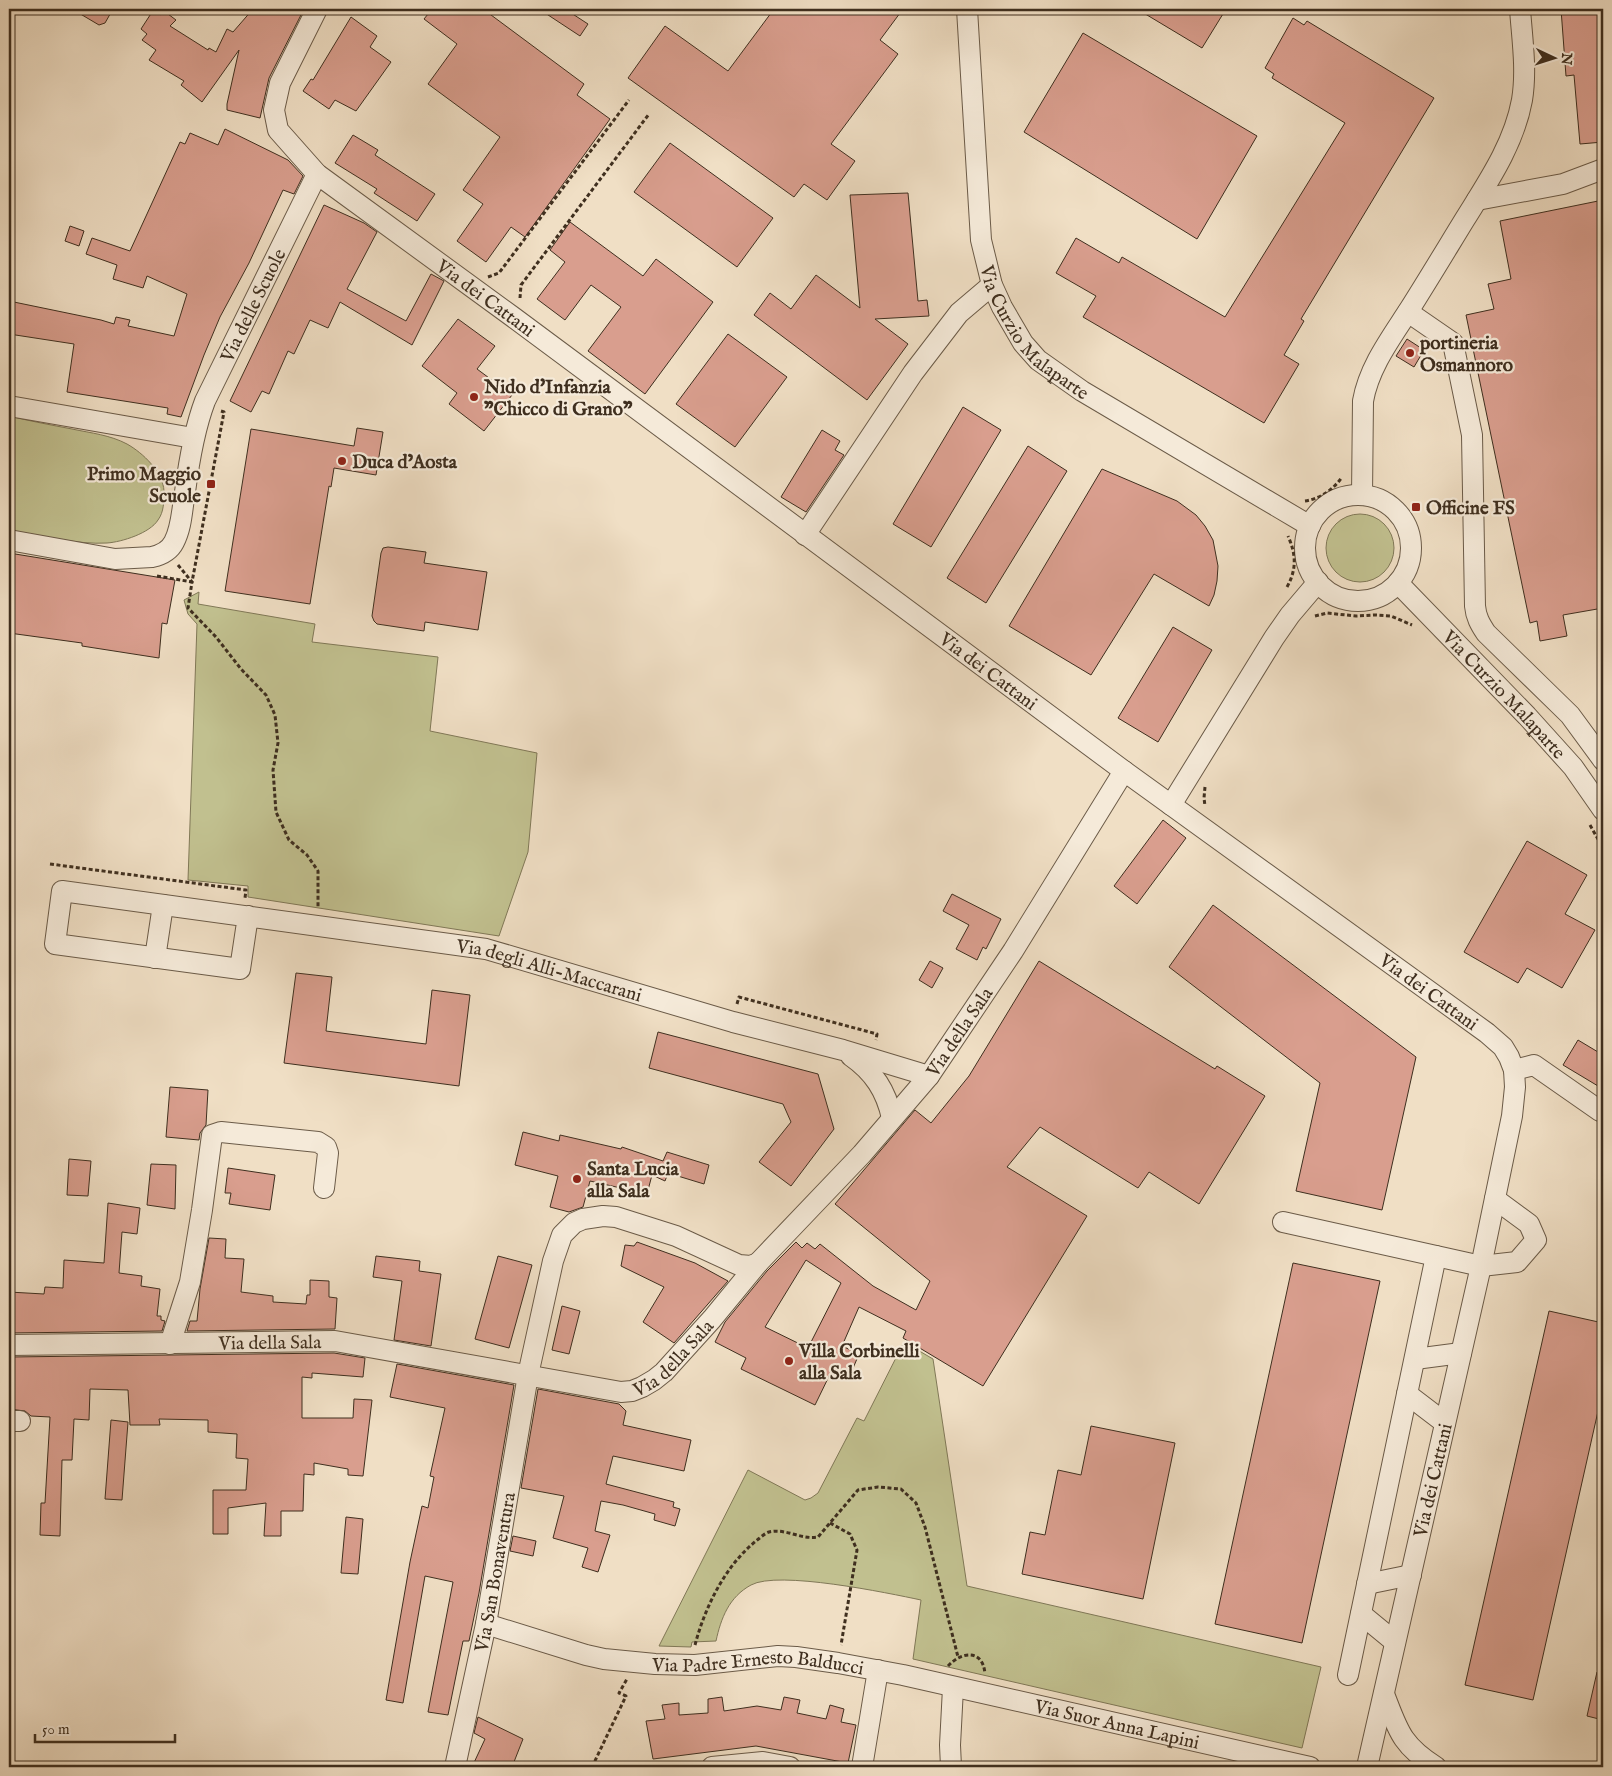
<svg xmlns="http://www.w3.org/2000/svg" width="1612" height="1776" font-family="'IM FELL English',serif">
<style>
.green{fill:#c1c08f;stroke:#807857}
.building{fill:#d99e8e;stroke:#3f2f1f;fill-rule:evenodd}
.lines{fill:none;stroke-linecap:round;stroke-linejoin:round}
.minor-casing{stroke:#6b5b48;stroke-width:22}
.path{stroke:#3f2f1f;stroke-width:3;stroke-dasharray:4 2.5;stroke-linecap:butt}
.minor{stroke:#f5ead9;stroke-width:20}
.poi-dot{fill:#8f2418;stroke:#f5ead9;stroke-width:2}
.labels{text-anchor:middle;stroke-width:4.5;stroke-linejoin:round;paint-order:stroke}
.street-label{font-size:19px;fill:#3f2f1f;stroke:#f5ead9}
.poi-label{font-size:19px;font-weight:bold;fill:#3f2f1f;stroke:#f5ead9;text-anchor:start}
</style>
<rect width="100%" height="100%" fill="#f0dfc5"/>
<filter id="stains"><feTurbulence type="fractalNoise" baseFrequency=".004" numOctaves="4"/><feColorMatrix values="0 0 0 0 .2 0 0 0 0 .09 0 0 0 0 .02 0 0 0 .5 -.17"/></filter>
<radialGradient id="worn" r=".72"><stop offset=".6" stop-color="#630" stop-opacity="0"/><stop offset="1" stop-color="#630" stop-opacity=".3"/></radialGradient>
<!-- green -->
<g class="green">
<path d="M9,416C30,421 51,425 72,429C91,433 110,435 127,444C143,453 163,472 164,491C164,501 164,512 158,520C150,533 122,542 107,543C79,545 38,535 9,531Z"/>
<circle cx="1360" cy="548" r="34"/>
<path d="M199,592L198,604L315,624L312,642L438,657L430,731L537,753L528,852L499,936L248,897V886L188,880L197,624L188,614L184,600Z"/>
<path d="M904,1342L933,1359L967,1586L1321,1667L1302,1748L913,1659L921,1600C888,1593 778,1570 751,1585C729,1597 721,1618 716,1641L692,1642L691,1647L659,1646L748,1470L805,1500L811,1498L818,1493L857,1418L864,1421Z"/>
</g>
<!-- building -->
<g class="building">
<path d="M72,9H113L105,23L99,25Z"/>
<path d="M154,9L161,15L164,11L176,20L170,26L208,50L209,48L216,52L227,29L233,32L253,9H304L269,78L260,118L227,110V104L239,50L202,102L181,85L184,81L149,60L156,50L142,40L147,34L141,29Z"/>
<path d="M432,9H483L584,84L577,95L610,119L525,237L511,227L486,262L457,241L483,204L463,190L500,137L428,84L457,44L424,19Z"/>
<path d="M539,9H565L588,24L580,36Z"/>
<path d="M774,9H903L880,40L898,54L831,144L855,161L827,200L804,184L794,197L628,78L665,26L728,71Z"/>
<path d="M1137,9H1226L1202,48Z"/>
<path d="M1561,9H1603V142L1580,144L1574,75L1566,76Z"/>
<path d="M351,17L377,36L370,47L391,62L356,111L335,100L329,109L303,91L311,79L313,80Z"/>
<path d="M1293,18L1304,25L1307,21L1434,98L1301,319L1304,321L1284,355L1299,364L1264,423L1083,317L1096,296L1056,273L1076,238L1119,263L1122,257L1225,317L1345,123L1272,78L1274,74L1265,68Z"/>
<path d="M1083,33L1257,136L1197,239L1024,132Z"/>
<path d="M225,129L288,160L303,176L294,194L283,190L249,263L220,317L204,355L181,417L167,414L168,408L67,392L74,344L9,334V301L101,320L114,324L116,317L130,320L128,326L174,336L187,294L147,276L143,288L113,279L117,265L86,254L92,238L130,251L180,142L185,144L190,133L218,145Z"/>
<path d="M353,135L378,150L375,155L435,194L417,221L374,193L377,189L335,163Z"/>
<path d="M670,143L773,218L737,267L634,192Z"/>
<path d="M908,193L918,301L927,300L929,316L875,319L908,344L867,400L754,315L770,293L791,309L816,275L860,308L850,195Z"/>
<path d="M1603,200V608L1563,615L1567,636L1540,641L1537,621L1530,623L1466,315L1494,309L1488,284L1511,279L1500,221Z"/>
<path d="M324,205L364,223L377,232L347,289L406,321L431,274L444,281L412,345L340,302L328,328L310,320L294,354L288,351L269,394L262,391L251,412L230,401Z"/>
<path d="M570,222L643,276L656,259L713,302L645,394L588,351L621,307L591,285L565,320L537,299L565,262L550,250Z"/>
<path d="M70,226L84,231L79,246L65,241Z"/>
<path d="M458,319L495,346L477,369L512,395L484,431L449,404L457,393L422,366Z"/>
<path d="M728,334L787,377L735,447L676,404Z"/>
<path d="M1407,339L1424,350L1414,367L1396,356Z"/>
<path d="M963,407L1001,430L931,547L893,524Z"/>
<path d="M357,428L383,432L376,475L334,468L331,487L329,486L310,604L225,591L251,429L354,446Z"/>
<path d="M822,430L840,441L835,450L844,455L806,512L781,497Z"/>
<path d="M1028,446L1067,471L986,603L947,578Z"/>
<path d="M1102,469L1177,501L1196,515L1205,526L1213,540L1218,566L1217,581L1214,595L1209,606L1154,574L1091,675L1009,626Z"/>
<path d="M388,547L426,552L424,563L487,572L478,630L425,622L424,631L377,624L374,621L372,616L381,553L383,548Z"/>
<path d="M9,553L175,580L167,624L162,623L159,658L82,646V643L9,633Z"/>
<path d="M1173,627L1212,650L1158,742L1118,718Z"/>
<path d="M1163,820L1186,838L1137,904L1114,886Z"/>
<path d="M1527,841L1587,875L1565,914L1595,930L1562,988L1527,968L1518,983L1464,952Z"/>
<path d="M952,894L1001,919L986,949L983,947L977,960L956,949L969,925L943,911Z"/>
<path d="M1213,905L1416,1057L1382,1210L1296,1191L1320,1083L1169,967Z"/>
<path d="M930,961L943,968L932,988L919,980Z"/>
<path d="M1039,961L1215,1069L1217,1066L1265,1096L1199,1204L1149,1172L1138,1188L1040,1127L1007,1167L1087,1216L983,1386L903,1338L906,1331L859,1307L842,1346L859,1354L851,1373L834,1366L815,1405L741,1369L746,1358L715,1342L725,1322L767,1271L796,1242L802,1248L807,1243L815,1249L820,1244L873,1286L916,1310L930,1281L835,1204L915,1110L931,1123L969,1076ZM806,1260L841,1283L808,1348L765,1327Z"/>
<path d="M296,973L332,977L326,1031L402,1041L426,1044L432,990L470,995L459,1086L284,1063Z"/>
<path d="M658,1032L818,1074L834,1129L791,1186L759,1162L791,1122L783,1104L649,1068Z"/>
<path d="M1578,1040L1603,1055V1089L1563,1065Z"/>
<path d="M170,1087L208,1090L206,1125L200,1133L199,1140L166,1137Z"/>
<path d="M523,1132L559,1141L560,1135L621,1149L622,1147L663,1161L667,1152L709,1165L704,1184L668,1173L665,1181L652,1175L647,1194L590,1181L583,1207L569,1212L550,1207L558,1176L515,1165Z"/>
<path d="M69,1159L91,1161L88,1196L67,1195Z"/>
<path d="M151,1164L176,1165L175,1209L147,1205Z"/>
<path d="M228,1168L275,1175L270,1210L229,1204L231,1193H225Z"/>
<path d="M108,1203L140,1208L137,1234L122,1232L119,1273L142,1276L141,1286L160,1289L157,1316H161V1320L165,1321L162,1331L9,1333V1292L44,1294L45,1287L63,1288L64,1260L104,1263Z"/>
<path d="M209,1238L226,1239L225,1258L244,1259L241,1292L273,1296V1302L306,1304L307,1295H310V1280L329,1281V1297L337,1298L335,1329L187,1331L190,1321H197L200,1289Z"/>
<path d="M637,1242L695,1263L728,1281L674,1343L643,1322L664,1287L621,1266L625,1245L634,1246Z"/>
<path d="M376,1256L420,1261L419,1271L441,1274L431,1346L394,1340L402,1281L373,1277Z"/>
<path d="M498,1256L532,1265L509,1348L475,1339Z"/>
<path d="M1293,1263L1380,1281L1302,1643L1215,1624Z"/>
<path d="M562,1306L580,1311L569,1354L552,1350Z"/>
<path d="M1549,1311L1603,1323V1389L1533,1700L1465,1685Z"/>
<path d="M334,1353L365,1358L363,1377L312,1373V1378L302,1377V1418H353L354,1399L372,1400L363,1476L348,1475V1469L314,1463V1475L304,1474L303,1511H281V1536H264L266,1503L228,1508V1534H213V1490H246L248,1459L236,1458L237,1434L208,1432V1420L159,1419L160,1425H130L128,1390L90,1389L89,1420L74,1419L72,1460H62L60,1536L40,1535L41,1503H45L50,1417L31,1416L25,1411L9,1409V1357Z"/>
<path d="M397,1364L514,1385L479,1593L469,1641H463L448,1715L428,1712L453,1582L425,1576L403,1703L386,1700L410,1562L422,1506L428,1508L434,1477L430,1476L445,1408L390,1397Z"/>
<path d="M538,1389L619,1404L626,1411L623,1425L691,1440L684,1471L613,1456L606,1484L674,1502L673,1507L680,1509L675,1526L654,1520L655,1514L623,1505L601,1501L595,1531L610,1535L598,1572L582,1567L588,1548L553,1538L564,1496L521,1488Z"/>
<path d="M111,1420L128,1422L122,1500L105,1499Z"/>
<path d="M1091,1426L1175,1443L1143,1599L1022,1574L1030,1532L1045,1535L1058,1470L1081,1475Z"/>
<path d="M346,1517L363,1519L358,1574L341,1573Z"/>
<path d="M513,1536L536,1541L533,1556L510,1551Z"/>
<path d="M1597,1672L1603,1673V1720L1587,1716Z"/>
<path d="M722,1697L724,1711L757,1706L781,1710L784,1697L800,1700L797,1713L826,1719L830,1705L844,1709L841,1722L856,1725L848,1763L756,1746L653,1759L646,1721L665,1719L662,1705L679,1703V1715L708,1713V1699Z"/>
<path d="M478,1717L523,1739L512,1767H472L485,1739L474,1733Z"/>
</g>
<g class="lines">
<!-- minor casing -->
<g class="minor-casing">
<g id="minor">
<path id="s1" d="M317,9L280,83L274,110L278,130L317,174L513,317L1124,771L1487,1033L1503,1047L1509,1057L1514,1070L1515,1087L1512,1116L1481,1266L1367,1767"/>
<path id="s2" d="M967,9L981,240L992,285L1002,307L1023,343L1038,360L1082,391L1310,526"/>
<path d="M1477,200L1563,184L1603,169"/>
<path d="M1408,312L1453,343L1472,435L1475,606C1476,617 1480,624 1486,633L1570,715L1603,760"/>
<path d="M9,406L193,438"/>
<path d="M1362,495L1363,401C1369,367 1391,338 1409,310C1428,280 1446,250 1465,219C1488,182 1514,144 1522,100C1527,70 1522,38 1520,9"/>
<circle cx="1358" cy="548" r="53"/>
<path d="M805,535L913,373L959,313L992,285"/>
<path id="s3" d="M9,540L115,559L152,557C161,555 170,550 174,542C182,527 182,508 185,492C189,461 194,430 205,401L317,174"/>
<path id="s4" d="M1398,583L1527,716L1573,767L1603,810"/>
<path d="M1171,805L1274,638L1290,615L1318,582"/>
<path id="s5" d="M248,916L240,969L55,944L62,891L486,949L733,1022L843,1050L929,1076"/>
<path d="M155,958L163,905"/>
<path d="M851,1056C874,1072 886,1091 892,1118"/>
<path d="M1514,1070L1534,1065L1600,1111"/>
<path d="M1283,1222L1481,1266L1517,1262L1536,1240L1529,1224L1495,1199"/>
<path d="M170,1344L190,1282L202,1210L212,1135L221,1132L318,1142L326,1147L328,1153L324,1188"/>
<path id="s6" d="M9,1345L335,1341L621,1392L632,1391L642,1387L654,1380L664,1372L712,1319L758,1263L862,1154L929,1076L1013,951L1124,771"/>
<path d="M1415,1359L1461,1353"/>
<path d="M1407,1394L1445,1423"/>
<path d="M9,1421H20"/>
<path d="M1367,1584L1411,1575"/>
<path d="M1361,1614L1395,1642"/>
<path id="s7" d="M486,1624L586,1655L604,1659L655,1664L695,1665L778,1656L796,1657L838,1663L903,1675L1310,1767"/>
<path d="M1348,1675L1436,1256"/>
<path d="M1384,1694C1398,1730 1401,1745 1436,1767"/>
<path id="s8" d="M455,1767L486,1624L528,1375L553,1261L562,1235L574,1223L583,1219L603,1216L616,1217L676,1236L739,1265L751,1266L758,1263"/>
<path d="M712,1767L763,1762L790,1767"/>
<path d="M862,1767L878,1670"/>
<path d="M951,1767L950,1745L953,1688"/>
</g>
</g>
<!-- path -->
<g class="path">
<path d="M488,277L499,273L629,100"/>
<path d="M520,298L521,285L649,114"/>
<path d="M1305,501C1320,499 1334,489 1342,477"/>
<path d="M178,565L192,582L188,608L216,637L241,669L266,695L275,715L278,743L273,770L276,812L289,840L307,855L318,871V908"/>
<path d="M157,576L192,582L224,412L221,411"/>
<path d="M1287,587C1297,569 1296,554 1288,536"/>
<path d="M1315,616L1327,613L1356,616L1375,615L1391,616L1412,625"/>
<path d="M1205,787L1204,798L1205,806"/>
<path d="M1590,825L1603,848"/>
<path d="M50,864L246,890L245,898"/>
<path d="M737,1004L739,997L877,1034L876,1040"/>
<path d="M830,1523L850,1534L857,1550L841,1645"/>
<path d="M695,1645C705,1607 725,1566 756,1541C760,1538 765,1533 769,1532C786,1528 801,1540 818,1537L858,1490L878,1487L901,1489L916,1503L925,1527L958,1657"/>
<path d="M948,1666C962,1651 983,1649 985,1674"/>
<path d="M592,1767L626,1696L619,1693L627,1679"/>
</g>
<!-- minor -->
<use href="#minor" class="minor"/>
</g>
<!-- markers -->
<g class="poi-dot">
<circle cx="1410" cy="353" r="5"/>
<circle cx="474" cy="397" r="5"/>
<circle cx="342" cy="461" r="5"/>
<rect x="206" y="479" width="10" height="10" rx="2.5"/>
<rect x="1411" y="502" width="10" height="10" rx="2.5"/>
<circle cx="577" cy="1179" r="5"/>
<circle cx="789" cy="1361" r="5"/>
</g>
<g class="labels">
<!-- street labels -->
<g class="street-label">
<text dy="7" stroke="none"><textPath href="#s1" startOffset="399">Via dei Cattani</textPath></text>
<text dy="7" stroke="none"><textPath href="#s3" startOffset="424">Via delle Scuole</textPath></text>
<text dy="7" stroke="none"><textPath href="#s2" startOffset="342">Via Curzio Malaparte</textPath></text>
<text dy="7" stroke="none"><textPath href="#s1" startOffset="1025">Via dei Cattani</textPath></text>
<text dy="7" stroke="none"><textPath href="#s4" startOffset="154">Via Curzio Malaparte</textPath></text>
<text dy="7" stroke="none"><textPath href="#s5" startOffset="788">Via degli Alli-Maccarani</textPath></text>
<text dy="7" stroke="none"><textPath href="#s1" startOffset="1570">Via dei Cattani</textPath></text>
<text dy="7" stroke="none"><textPath href="#s6" startOffset="1116">Via della Sala</textPath></text>
<text dy="7" stroke="none"><textPath href="#s6" startOffset="261">Via della Sala</textPath></text>
<text dy="7" stroke="none"><textPath href="#s6" startOffset="681">Via della Sala</textPath></text>
<text transform="translate(1432 1480) rotate(-77)" y="7">Via dei Cattani</text>
<text dy="7" stroke="none"><textPath href="#s8" startOffset="199">Via San Bonaventura</textPath></text>
<text dy="7" stroke="none"><textPath href="#s7" startOffset="278">Via Padre Ernesto Balducci</textPath></text>
<text dy="7" stroke="none"><textPath href="#s7" startOffset="644">Via Suor Anna Lapini</textPath></text>
</g>
<!-- poi labels -->
<g class="poi-label">
<text x="1420" y="349">portineria<tspan x="1420" dy="22">Osmannoro</tspan></text>
<text x="484" y="393">Nido d'Infanzia<tspan x="484" dy="22">"Chicco di Grano"</tspan></text>
<text x="352" y="468">Duca d’Aosta</text>
<text x="201" y="480" text-anchor="end">Primo Maggio<tspan x="201" dy="22">Scuole</tspan></text>
<text x="1426" y="514">Officine FS</text>
<text x="587" y="1175">Santa Lucia<tspan x="587" dy="22">alla Sala</tspan></text>
<text x="799" y="1357">Villa Corbinelli<tspan x="799" dy="22">alla Sala</tspan></text>
</g>
</g>
<!-- margin -->
<rect width="1612" height="1776" fill="none" stroke="#f0dfc5" stroke-width="30"/>
<rect x="10" y="10" width="1592" height="1756" fill="none" stroke="#3f2f1f" stroke-width="2.5"/>
<rect x="15" y="15" width="1582" height="1746" fill="none" stroke="#3f2f1f"/>
<!-- north arrow -->
<g transform="translate(1554 58) rotate(94)" stroke="#f5ead9" stroke-width="4" paint-order="stroke">
<path d="M0-4L9 19L0 12L-9 19Z" fill="#3f2f1f"/>
<text y="-8" font-size="14" font-weight="bold" text-anchor="middle" fill="#3f2f1f">N</text>
</g>
<!-- scale -->
<path d="M35 1734v8h140v-8" fill="none" stroke="#3f2f1f" stroke-width="2.5"/>
<text x="42" y="1734" font-size="15" fill="#3f2f1f" stroke="#f5ead9" stroke-width="4" paint-order="stroke">50 m</text>
<rect width="100%" height="100%" filter="url(#stains)"/>
<rect width="100%" height="100%" fill="url(#worn)"/>
</svg>
